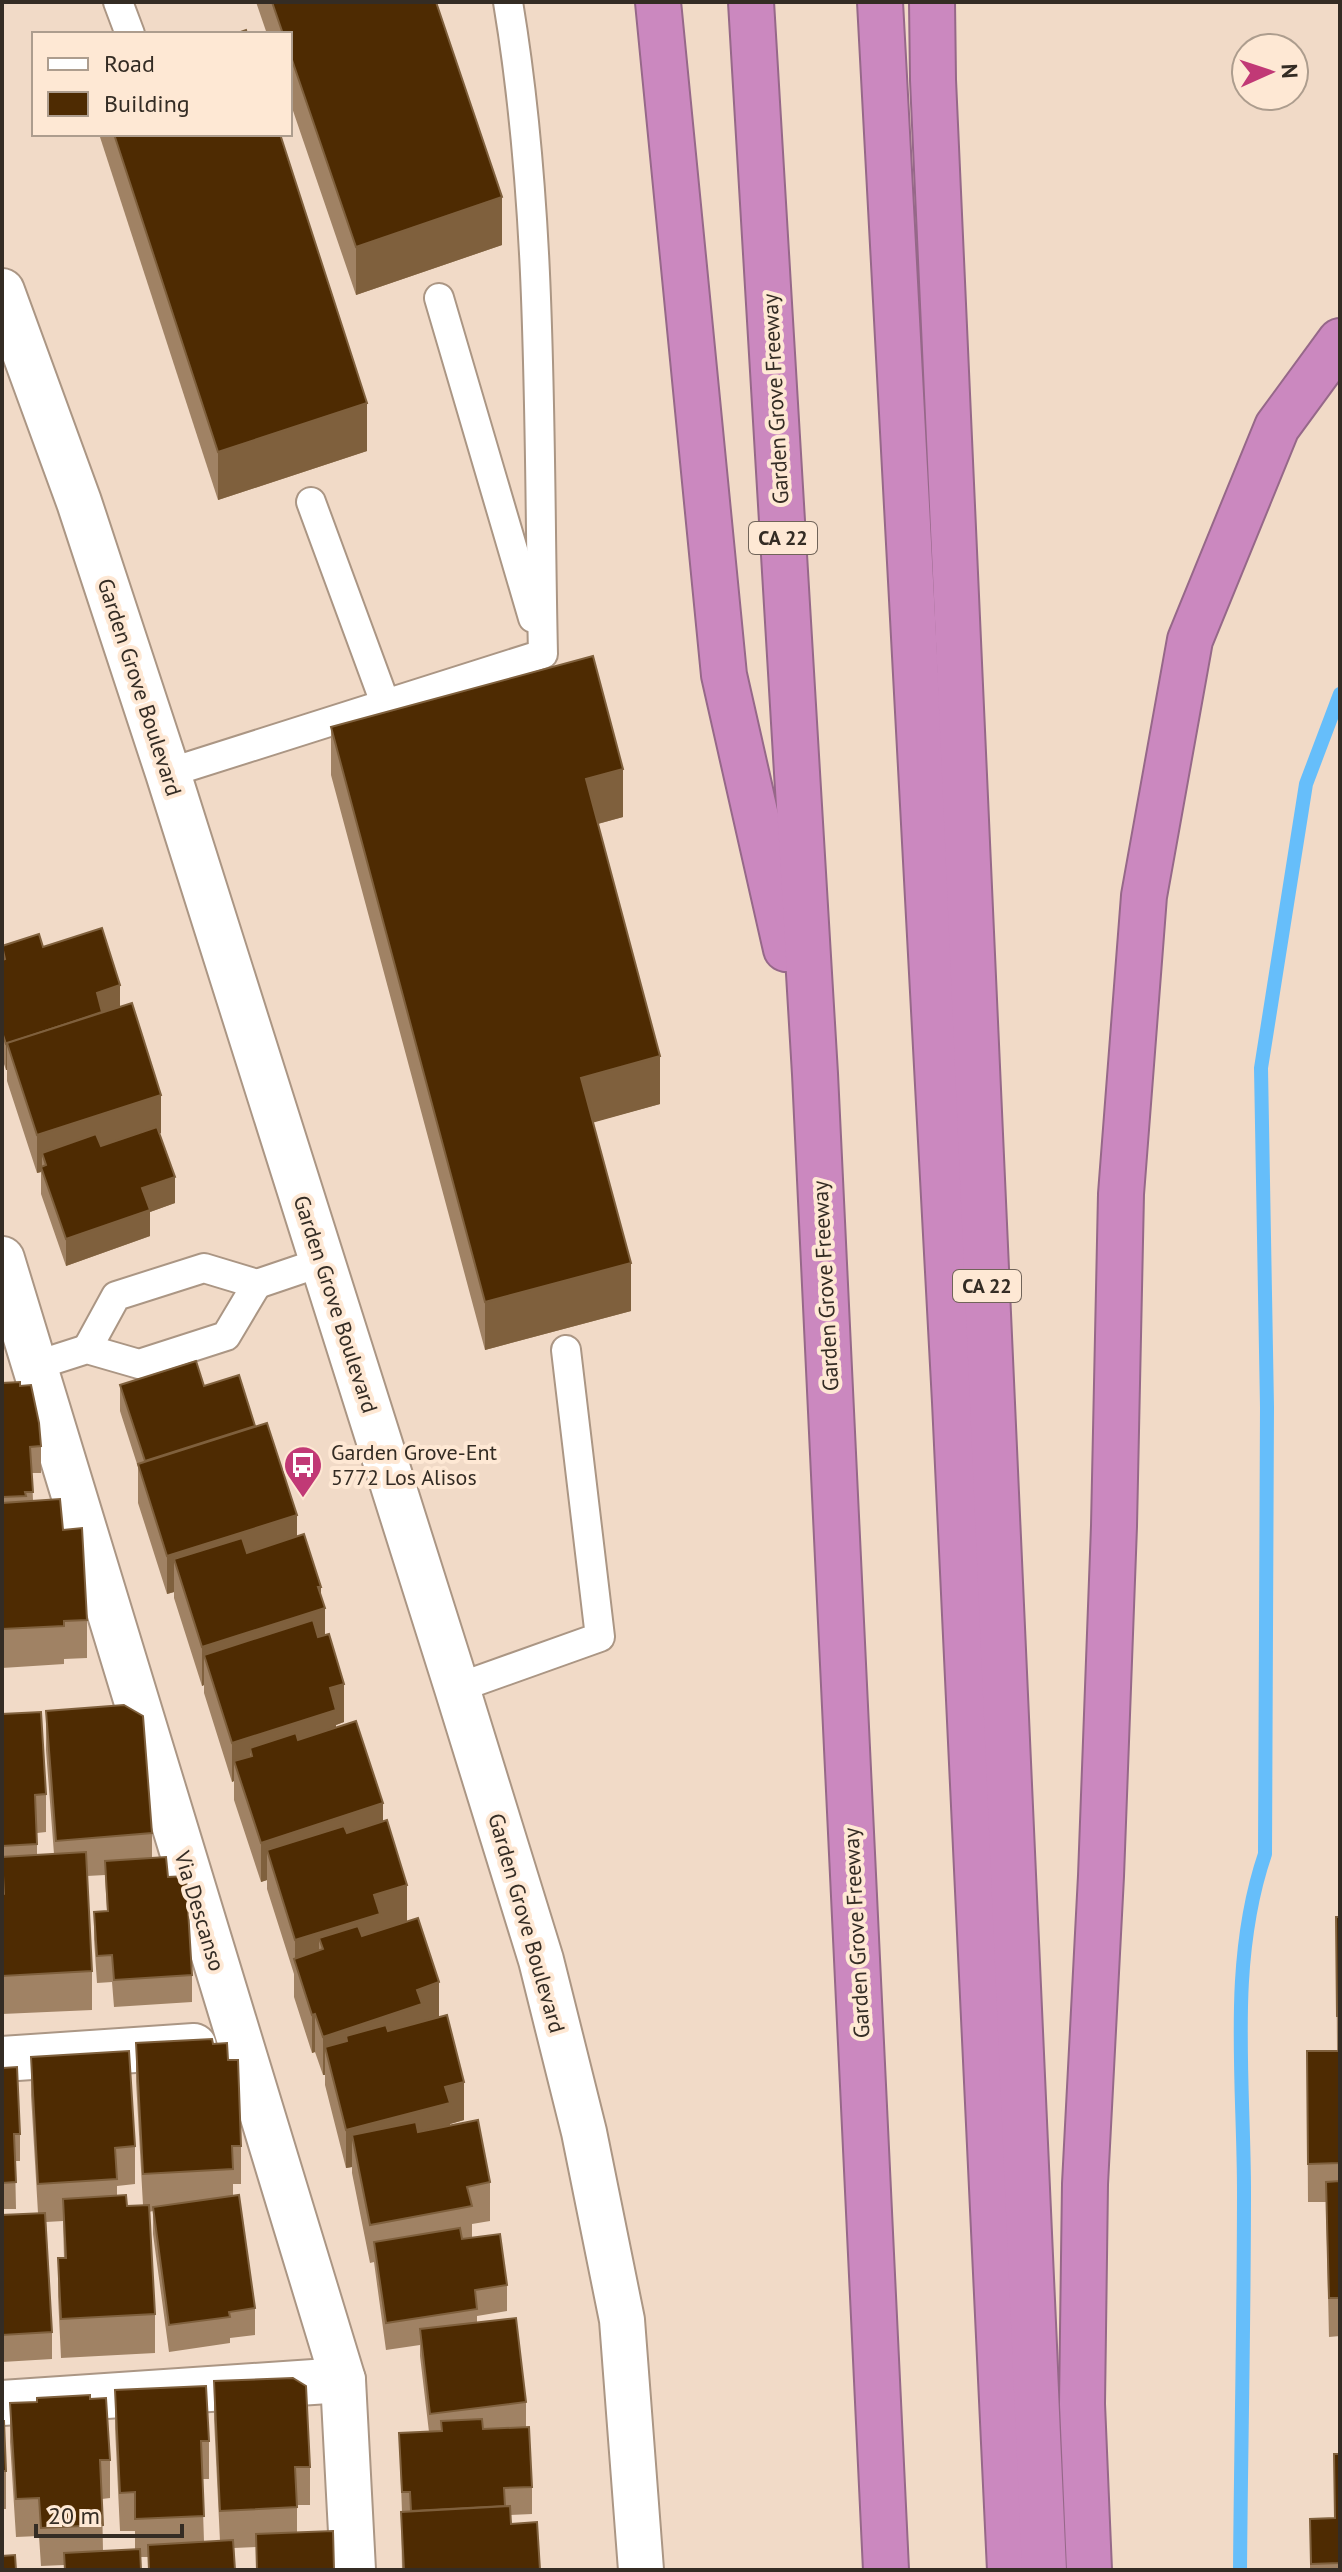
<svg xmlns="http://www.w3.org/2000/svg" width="1342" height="2572" font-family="'PT Sans',sans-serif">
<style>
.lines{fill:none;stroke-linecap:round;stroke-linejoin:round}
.stream{stroke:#66befa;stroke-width:14}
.service-casing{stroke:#ab9684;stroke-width:32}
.minor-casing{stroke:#ab9684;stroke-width:48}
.secondary-casing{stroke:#ab9684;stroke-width:48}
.motorway-casing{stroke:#966889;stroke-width:48}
.service{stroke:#fff;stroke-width:28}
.minor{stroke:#fff;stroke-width:44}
.secondary{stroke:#fff;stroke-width:44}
.motorway{stroke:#cb88bf;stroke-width:44}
.wall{fill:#a08264}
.shaded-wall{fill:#7f603d}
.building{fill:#4e2b02;stroke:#7f603d;stroke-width:2}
.labels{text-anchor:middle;stroke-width:8;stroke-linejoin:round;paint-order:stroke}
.shield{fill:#fee8d4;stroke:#716459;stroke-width:2}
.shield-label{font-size:20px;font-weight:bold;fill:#342c24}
.street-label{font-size:22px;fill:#342c24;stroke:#fee8d4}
.poi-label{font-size:22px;fill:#342c24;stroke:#fee8d4;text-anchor:start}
</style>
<rect width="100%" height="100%" fill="#f1dac7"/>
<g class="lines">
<!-- stream -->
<path class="stream" d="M1240,2570C1241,2444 1244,2318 1244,2192C1244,2079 1228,1963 1265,1854L1267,1407L1261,1068L1306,784L1340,694"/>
<!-- service casing -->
<g class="service-casing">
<g id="service">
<path d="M118,2L130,34"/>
<path d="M439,298L533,618"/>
<path d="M311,502L385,703"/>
<path d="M168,773L543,654C538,436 544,217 508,2"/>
<path d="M87,1349L116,1296L204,1268L257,1284L322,1262"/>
<path d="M34,1366L87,1349L139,1364L226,1336L257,1284"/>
<path d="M457,1688L600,1637L566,1350"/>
</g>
</g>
<!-- minor casing -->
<g class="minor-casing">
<g id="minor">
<path d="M2,1259L343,2380L353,2570"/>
<path d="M2,2059L194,2046"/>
<path d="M2,2403L343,2380"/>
</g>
</g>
<!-- secondary casing -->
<g class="secondary-casing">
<path id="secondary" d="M2,291L79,502L168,773L457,1688L541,1960L584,2132L622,2320L641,2570"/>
</g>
<!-- motorway casing -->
<g class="motorway-casing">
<g id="motorway">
<path d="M658,2L724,675L786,949"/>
<path d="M751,2L815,1074L886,2570"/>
<path d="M880,2L955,1402L1010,2570"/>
<path d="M932,2L933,80L1044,2570"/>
<path d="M1089,2570L1082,2404L1085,2184L1101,1876L1114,1526L1121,1194L1144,896L1190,640L1277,427L1340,341"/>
</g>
</g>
<!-- service -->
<use href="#service" class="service"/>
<!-- minor -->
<use href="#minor" class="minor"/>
<!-- secondary -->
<use href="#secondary" class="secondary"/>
<!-- motorway -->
<use href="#motorway" class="motorway"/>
</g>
<!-- wall -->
<g class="wall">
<path d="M256,2H436L502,245L356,295L290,102V34H267Z"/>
<path d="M99,134H280L367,451L218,500Z"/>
<path d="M331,727L623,817L598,824L660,1104L593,1122L631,1311L485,1350L331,775Z"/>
<path d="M2,946L43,947L120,1006L161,1133L159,1134L175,1203L150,1212V1236L66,1266L41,1194V1172L37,1173L7,1081V1070H6L2,1058Z"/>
<path d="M2,1383L20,1386L41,1446V1473H32L33,1501L63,1530L87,1620V1658L64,1659V1664L2,1668Z"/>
<path d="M120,1385L204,1386L255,1427L297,1537L321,1595L325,1635L344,1722L336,1725V1728L383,1821L407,1921L439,2017L464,2120L450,2124V2126L490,2182V2221L472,2224V2238L507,2285V2311L477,2316V2322L526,2402V2427L532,2487V2514L510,2515L511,2524L540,2570H402L401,2512H402L399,2433L429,2432L420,2356V2345L386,2350L374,2262L370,2263L352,2173V2167L346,2168L325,2085V2075H323L315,2052L312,2053L294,1997V1974L267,1889V1880L261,1882L234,1800V1781L232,1782L204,1693V1685L202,1686L174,1598V1592L167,1594L138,1503V1467L120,1411Z"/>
<path d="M46,1711L152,1833V1858L168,1877L192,1975V2002L114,2007L112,1982L97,1983L94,1939V1912L107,1911L105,1875L87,1876L92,1971V2010L2,2014V1714L46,1794V1832L37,1833V1855L54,1854L46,1750Z"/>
<path d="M1336,1917H1340V2336L1329,2337L1326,2202H1308L1307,2051H1337Z"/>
<path d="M136,2043L213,2044L228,2060L241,2146V2184H233V2196L255,2308V2335L230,2338V2343L169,2352L153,2234V2211L149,2212L155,2314V2353L61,2358L58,2296V2258H64L63,2221L46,2222L52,2332V2359L2,2362V2215L38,2213L31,2095V2057L135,2146V2184L117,2186V2196L127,2206L143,2205L136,2081Z"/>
<path d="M2,2063L20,2134V2161H15L16,2209H2Z"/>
<path d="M214,2381L310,2467V2505H297V2533L334,2570H257L256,2547L234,2548L235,2570H148V2557H140L141,2570H64V2565L41,2566L39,2536L16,2537L10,2442V2403L90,2399L110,2460V2498L102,2499L103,2551L135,2549V2531H120L115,2428V2390L209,2441V2479H202L204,2542L220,2541L214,2419Z"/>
<path d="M2,2421L6,2471V2509H2Z"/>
<path d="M1334,2454H1340V2570H1310V2519L1334,2518Z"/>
</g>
<!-- shaded-wall -->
<g class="shaded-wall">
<path d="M502,197V245L356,295V247Z"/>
<path d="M367,403V451L218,500V452Z"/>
<path d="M623,769V817L586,827V779Z"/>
<path d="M120,985V1012L102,1039L97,993Z"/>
<path d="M7,1043V1070H6V1044Z"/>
<path d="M660,1056V1104L581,1126V1078Z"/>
<path d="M161,1095V1133L46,1170V1165L42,1153V1169L41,1167V1172L37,1173V1135Z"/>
<path d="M175,1177V1203L150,1212V1236L66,1266V1239L142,1188Z"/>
<path d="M631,1263V1311L485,1350V1302Z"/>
<path d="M297,1515V1553L174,1559V1592L167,1594V1556Z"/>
<path d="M321,1587V1609L325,1608V1646L204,1655V1685L202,1686V1647Z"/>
<path d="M344,1684V1722L336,1725V1748L252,1756L250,1748V1776L234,1761V1781L232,1782V1743L330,1688Z"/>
<path d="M383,1803V1841L267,1850V1880L261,1882V1843Z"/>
<path d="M407,1885V1923L323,1949L319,1938V1971L295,1963V1940L374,1895Z"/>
<path d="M439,1982V2020L347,2041L346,2036V2068L325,2047V2075H323V2037L417,1990Z"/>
<path d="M315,2014V2052L312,2053V2015Z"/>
<path d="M464,2082V2120L450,2124V2141L352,2135V2167L346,2168V2130L445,2087Z"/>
</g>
<!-- building -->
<g class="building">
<path d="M272,2H436L502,197L356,247L290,54V34H283Z"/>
<path d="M246,30L247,34H235Z"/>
<path d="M114,134H280L367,403L218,452Z"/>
<path d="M593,656L623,769L586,779L660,1056L581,1078L631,1263L485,1302L331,727Z"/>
<path d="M102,928L120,985L97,993L102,1012L6,1044L2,1032V960L5,959L2,946L39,934L43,947Z"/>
<path d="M132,1003L161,1095L37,1135L7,1043Z"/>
<path d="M157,1127L175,1177L142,1188L150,1210L66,1239L41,1167L46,1165L42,1153L96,1134L101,1146Z"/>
<path d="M196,1361L204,1386L239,1375L255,1426L145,1461L120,1385Z"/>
<path d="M20,1382V1386L31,1385L39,1423L41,1446L30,1447L33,1492H25L26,1496L2,1497V1383Z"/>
<path d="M267,1423L297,1515L167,1556L138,1464Z"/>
<path d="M60,1499L63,1530L82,1528L87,1620L64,1621V1626L2,1629V1503Z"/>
<path d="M304,1534L321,1587H318L325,1608L202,1647L174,1559L242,1538L247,1553Z"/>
<path d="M313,1620L318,1637L329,1634L344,1684L330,1688L336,1710L232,1743L204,1655Z"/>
<path d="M124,1705L143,1716L152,1833L56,1841L46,1711Z"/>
<path d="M41,1712L46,1794L35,1795L37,1844L2,1846V1714Z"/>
<path d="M356,1721L383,1803L261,1843L234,1761L252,1756L250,1748L296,1733L298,1740Z"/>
<path d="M387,1820L407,1885L374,1895L380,1914L295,1940L267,1850L344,1826L347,1833Z"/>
<path d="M86,1852L92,1971L2,1976V1895L4,1894L2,1857Z"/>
<path d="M166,1857L168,1877L186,1876L192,1975L114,1980L112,1955L97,1956L94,1912L108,1911L105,1861Z"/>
<path d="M1336,1917H1340V2016H1337Z"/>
<path d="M418,1918L439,1982L417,1990L422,2004L323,2037L315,2014L312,2015L294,1959L323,1949L319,1938L358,1926L362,1936Z"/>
<path d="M447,2015L464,2082L445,2087L450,2103L346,2130L325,2047L347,2041L346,2036L386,2025L388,2031Z"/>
<path d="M212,2039L213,2044L227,2043L228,2060H238L241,2146H232L233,2169L143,2174L136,2043Z"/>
<path d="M129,2051L135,2146L115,2148L117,2179L38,2184L31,2057Z"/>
<path d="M1307,2051H1340V2163L1308,2164Z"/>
<path d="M2,2063L3,2068L17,2067L20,2134H14L16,2182L2,2183Z"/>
<path d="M478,2120L490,2182L467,2187L472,2206L370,2225L352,2135L416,2122L418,2132Z"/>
<path d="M1340,2181V2298H1329L1326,2182Z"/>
<path d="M126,2195L127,2206L149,2205L155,2314L61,2319L58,2258H66L63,2199Z"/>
<path d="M239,2195L255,2308L229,2312L230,2317L169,2325L153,2207Z"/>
<path d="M45,2213L52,2332L2,2335V2215Z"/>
<path d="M460,2228L462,2239L500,2234L507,2285L475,2290L477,2309L386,2323L374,2242Z"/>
<path d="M516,2318L526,2402L430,2414L420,2329Z"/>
<path d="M293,2378L306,2386L310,2467H295L297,2507L220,2511L214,2381Z"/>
<path d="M206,2386L209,2441H201L204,2516L135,2519V2492L120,2493L115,2390Z"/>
<path d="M90,2395V2399L106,2398L110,2460H100L103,2525L41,2528L39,2498L16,2499L10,2403L37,2402V2398Z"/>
<path d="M482,2419L483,2429L529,2427L532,2487L504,2488L505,2506L411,2511L410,2492H402L399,2433L442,2431L441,2421Z"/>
<path d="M2,2421H4L6,2471H2Z"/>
<path d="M1334,2454H1340V2563L1311,2564L1310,2519L1335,2518Z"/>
<path d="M510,2506L511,2524L537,2522L540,2570H404L401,2512Z"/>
<path d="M333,2531L334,2570H257L256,2534Z"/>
<path d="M233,2540L235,2570H149L148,2545Z"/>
<path d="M140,2549L141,2570H65L64,2553Z"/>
<path d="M15,2555L16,2570H2V2556Z"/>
</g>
<!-- icons -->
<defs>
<g id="bus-pin" transform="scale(2)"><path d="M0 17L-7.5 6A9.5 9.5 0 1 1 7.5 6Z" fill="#c13976" stroke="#fee8d4"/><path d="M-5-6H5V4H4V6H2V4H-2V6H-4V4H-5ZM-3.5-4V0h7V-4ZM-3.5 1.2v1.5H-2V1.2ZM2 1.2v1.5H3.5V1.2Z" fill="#fff"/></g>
</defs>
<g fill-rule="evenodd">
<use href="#bus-pin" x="303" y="1465"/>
</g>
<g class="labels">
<!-- shield labels -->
<g class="shield">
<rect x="749" y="522" width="68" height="32" rx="6"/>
<rect x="953" y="1270" width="68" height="32" rx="6"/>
</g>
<g class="shield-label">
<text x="783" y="545">CA 22</text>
<text x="987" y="1293">CA 22</text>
</g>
<!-- street labels -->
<g class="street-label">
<text transform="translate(775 399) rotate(-93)" y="8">Garden Grove Freeway</text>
<text transform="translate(140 687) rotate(72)" y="8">Garden Grove Boulevard</text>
<text transform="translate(825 1286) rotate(-93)" y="8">Garden Grove Freeway</text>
<text transform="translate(336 1304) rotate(72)" y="8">Garden Grove Boulevard</text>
<text transform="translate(200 1911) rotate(73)" y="8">Via Descanso</text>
<text transform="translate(527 1923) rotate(74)" y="8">Garden Grove Boulevard</text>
<text transform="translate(856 1933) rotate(-93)" y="8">Garden Grove Freeway</text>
</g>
<!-- poi labels -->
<g class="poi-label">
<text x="331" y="1460">Garden Grove-Ent<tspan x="331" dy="25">5772 Los Alisos</tspan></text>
</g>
</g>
<!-- border -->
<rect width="1342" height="2572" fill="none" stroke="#342c24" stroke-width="8"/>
<!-- legend -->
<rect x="32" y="32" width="260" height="104" fill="#fee8d4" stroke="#ad9d8e" stroke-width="2"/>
<rect x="48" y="58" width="40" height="12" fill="#ffffff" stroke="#ad9d8e" stroke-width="2"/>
<text x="104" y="72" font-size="24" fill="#342c24">Road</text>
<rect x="48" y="92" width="40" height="24" fill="#4e2b02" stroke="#ad9d8e" stroke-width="2"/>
<text x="104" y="112" font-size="24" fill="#342c24">Building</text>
<!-- north arrow -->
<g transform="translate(1270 72) rotate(87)"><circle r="38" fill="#fee8d4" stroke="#ad9d8e" stroke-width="2"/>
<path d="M0-6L14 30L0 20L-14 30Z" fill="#c13976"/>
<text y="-12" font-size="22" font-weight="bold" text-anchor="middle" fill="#342c24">N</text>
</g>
<!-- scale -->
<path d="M36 2524v12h146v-12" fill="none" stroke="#342c24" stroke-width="4"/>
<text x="48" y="2524" font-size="24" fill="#342c24" stroke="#fee8d4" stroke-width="6" paint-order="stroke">20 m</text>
</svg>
